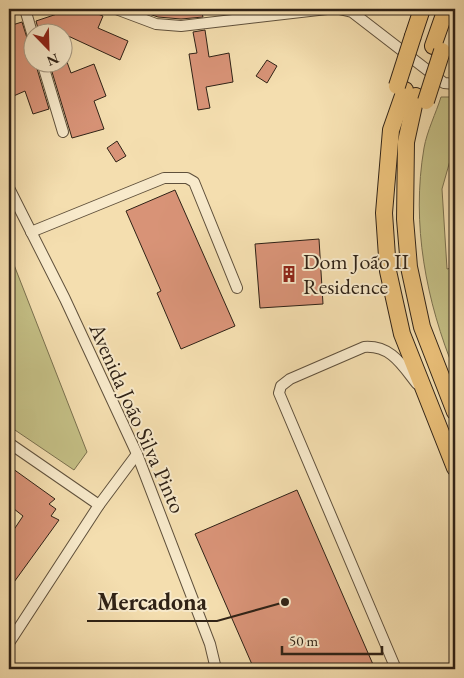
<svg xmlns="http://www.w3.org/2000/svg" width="464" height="678" font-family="'EB Garamond',serif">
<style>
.green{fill:#c4bf85;stroke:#7a704e}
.building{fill:#d89377;stroke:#2f2216}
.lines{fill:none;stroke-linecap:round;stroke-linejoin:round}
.minor-casing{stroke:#60513c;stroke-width:12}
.primary-casing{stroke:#2f2216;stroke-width:18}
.minor{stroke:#f8eacb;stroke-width:10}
.primary{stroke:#eabf78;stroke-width:16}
.primary-bridge-casing{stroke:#2f2216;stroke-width:18;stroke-linecap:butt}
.primary-bridge{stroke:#eabf78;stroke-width:16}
.labels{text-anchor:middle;stroke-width:4;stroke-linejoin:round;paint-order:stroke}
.poi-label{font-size:22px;fill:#2f2216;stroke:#f8eacb;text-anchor:start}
.street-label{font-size:22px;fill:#2f2216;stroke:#f8eacb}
.leader{fill:none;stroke:#2f2216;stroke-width:2}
.callout-dot{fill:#2f2216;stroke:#f8eacb;stroke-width:2}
.callout-label{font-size:24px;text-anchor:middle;font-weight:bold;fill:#2f2216;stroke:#f8eacb;stroke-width:4;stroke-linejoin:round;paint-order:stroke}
</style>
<rect width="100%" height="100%" fill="#f4deaf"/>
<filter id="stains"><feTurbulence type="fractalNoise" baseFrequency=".004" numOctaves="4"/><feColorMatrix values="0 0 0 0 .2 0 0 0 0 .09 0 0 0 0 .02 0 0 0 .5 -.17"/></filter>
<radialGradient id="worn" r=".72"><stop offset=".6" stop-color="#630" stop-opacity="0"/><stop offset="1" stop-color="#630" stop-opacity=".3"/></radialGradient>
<!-- green -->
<g class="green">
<path d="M441,97H455V143L442,189L447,269L455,267V277L450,279L455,298V372C426,301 411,224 424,148C427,131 436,113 441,97Z"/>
<path d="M9,252L87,452L74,470L9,426Z"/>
</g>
<!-- building -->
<g class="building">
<path d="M56,9H85L103,16L98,28L128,41L120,60L53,29L55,32H39L36,21L57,14Z"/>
<path d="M140,9H201L203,17L181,19L158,17L140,11Z"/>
<path d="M22,22L27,38L32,40V62H35L49,109L33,114L25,91L9,98V26Z"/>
<path d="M205,30L209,57L229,53L233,82L206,87L210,108L198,110L189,54L197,53L193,32Z"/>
<path d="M267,60L277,66L267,83L256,76Z"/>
<path d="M49,62H67L71,73L94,64L106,96L94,101L104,129L72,138Z"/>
<path d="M117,141L126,156L116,162L107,148Z"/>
<path d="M175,190L235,326L181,349L157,293L161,291L126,211Z"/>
<path d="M319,239L323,304L260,308L255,244Z"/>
<path d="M9,466L55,499L49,504L56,509L51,516L59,520L9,589V537L23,516L9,505Z"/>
<path d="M297,490L375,669H254L195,534Z"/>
</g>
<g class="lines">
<!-- minor casing -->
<g class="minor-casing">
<g id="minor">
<path d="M25,9L32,33"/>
<path d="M116,9L156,24L181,26L327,9"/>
<path d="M339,9L352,12L444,83L455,84"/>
<path d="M9,11L15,9"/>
<path d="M42,62L63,132"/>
<path d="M9,188L65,299L137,454L210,644L216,669"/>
<path d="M31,232L164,178H187L194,182L237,288"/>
<path d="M9,443L99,505"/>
<path d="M9,643L99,505L137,454"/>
<path d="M396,669L279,393L281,386L290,379L364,347C391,345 402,365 417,384"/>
</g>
</g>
<!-- primary casing -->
<g class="primary-casing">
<g id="primary">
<path d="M413,36L422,9"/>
<path d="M433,46L446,9"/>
<path d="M405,90L391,130L384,213L388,271L402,334L455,468"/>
<path d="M416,96L406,142L405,219L409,267L422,327L455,412"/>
</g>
</g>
<!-- minor -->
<use href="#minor" class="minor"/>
<!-- primary -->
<use href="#primary" class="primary"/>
<!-- primary-bridge casing -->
<g class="primary-bridge-casing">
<g id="primary-bridge">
<path d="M397,86L413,36"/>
<path d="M426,101L442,51"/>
</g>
</g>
<!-- primary-bridge -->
<use href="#primary-bridge" class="primary-bridge"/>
</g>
<!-- icons -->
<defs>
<g id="building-bare" transform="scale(1.35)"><path d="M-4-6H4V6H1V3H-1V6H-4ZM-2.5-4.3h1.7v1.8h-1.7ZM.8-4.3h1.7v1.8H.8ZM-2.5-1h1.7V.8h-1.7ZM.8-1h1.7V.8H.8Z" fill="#8f2418" stroke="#f8eacb" stroke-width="2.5" paint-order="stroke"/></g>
</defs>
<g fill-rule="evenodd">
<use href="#building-bare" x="289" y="274"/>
</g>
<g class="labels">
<!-- poi labels -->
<g class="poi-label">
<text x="303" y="269">Dom João II<tspan x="303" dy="25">Residence</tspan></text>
</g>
<!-- street labels -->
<g class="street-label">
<text transform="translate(138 418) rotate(66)" y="8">Avenida João Silva Pinto</text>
</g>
</g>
<!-- callouts -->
<path class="leader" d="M285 602L217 621H87"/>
<circle class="callout-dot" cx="285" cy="602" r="5"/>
<g class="callout-label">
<text x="152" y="610">Mercadona</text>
</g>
<!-- margin -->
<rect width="464" height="678" fill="none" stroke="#f4deaf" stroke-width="30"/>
<rect x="10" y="10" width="444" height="658" fill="none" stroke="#2f2216" stroke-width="2.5"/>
<rect x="15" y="15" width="434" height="648" fill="none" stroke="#2f2216"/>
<!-- north arrow -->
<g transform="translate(48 48) rotate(157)"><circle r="24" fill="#f8eacb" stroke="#a89a83"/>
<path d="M0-4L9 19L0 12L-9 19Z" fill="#8f2418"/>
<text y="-8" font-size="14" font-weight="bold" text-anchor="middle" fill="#2f2216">N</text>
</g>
<!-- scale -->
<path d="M282 646v8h100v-8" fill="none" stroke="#2f2216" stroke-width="2.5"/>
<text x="289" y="646" font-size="15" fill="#2f2216" stroke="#f8eacb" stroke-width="4" paint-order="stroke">50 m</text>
<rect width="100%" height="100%" filter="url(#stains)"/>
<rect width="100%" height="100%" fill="url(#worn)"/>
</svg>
